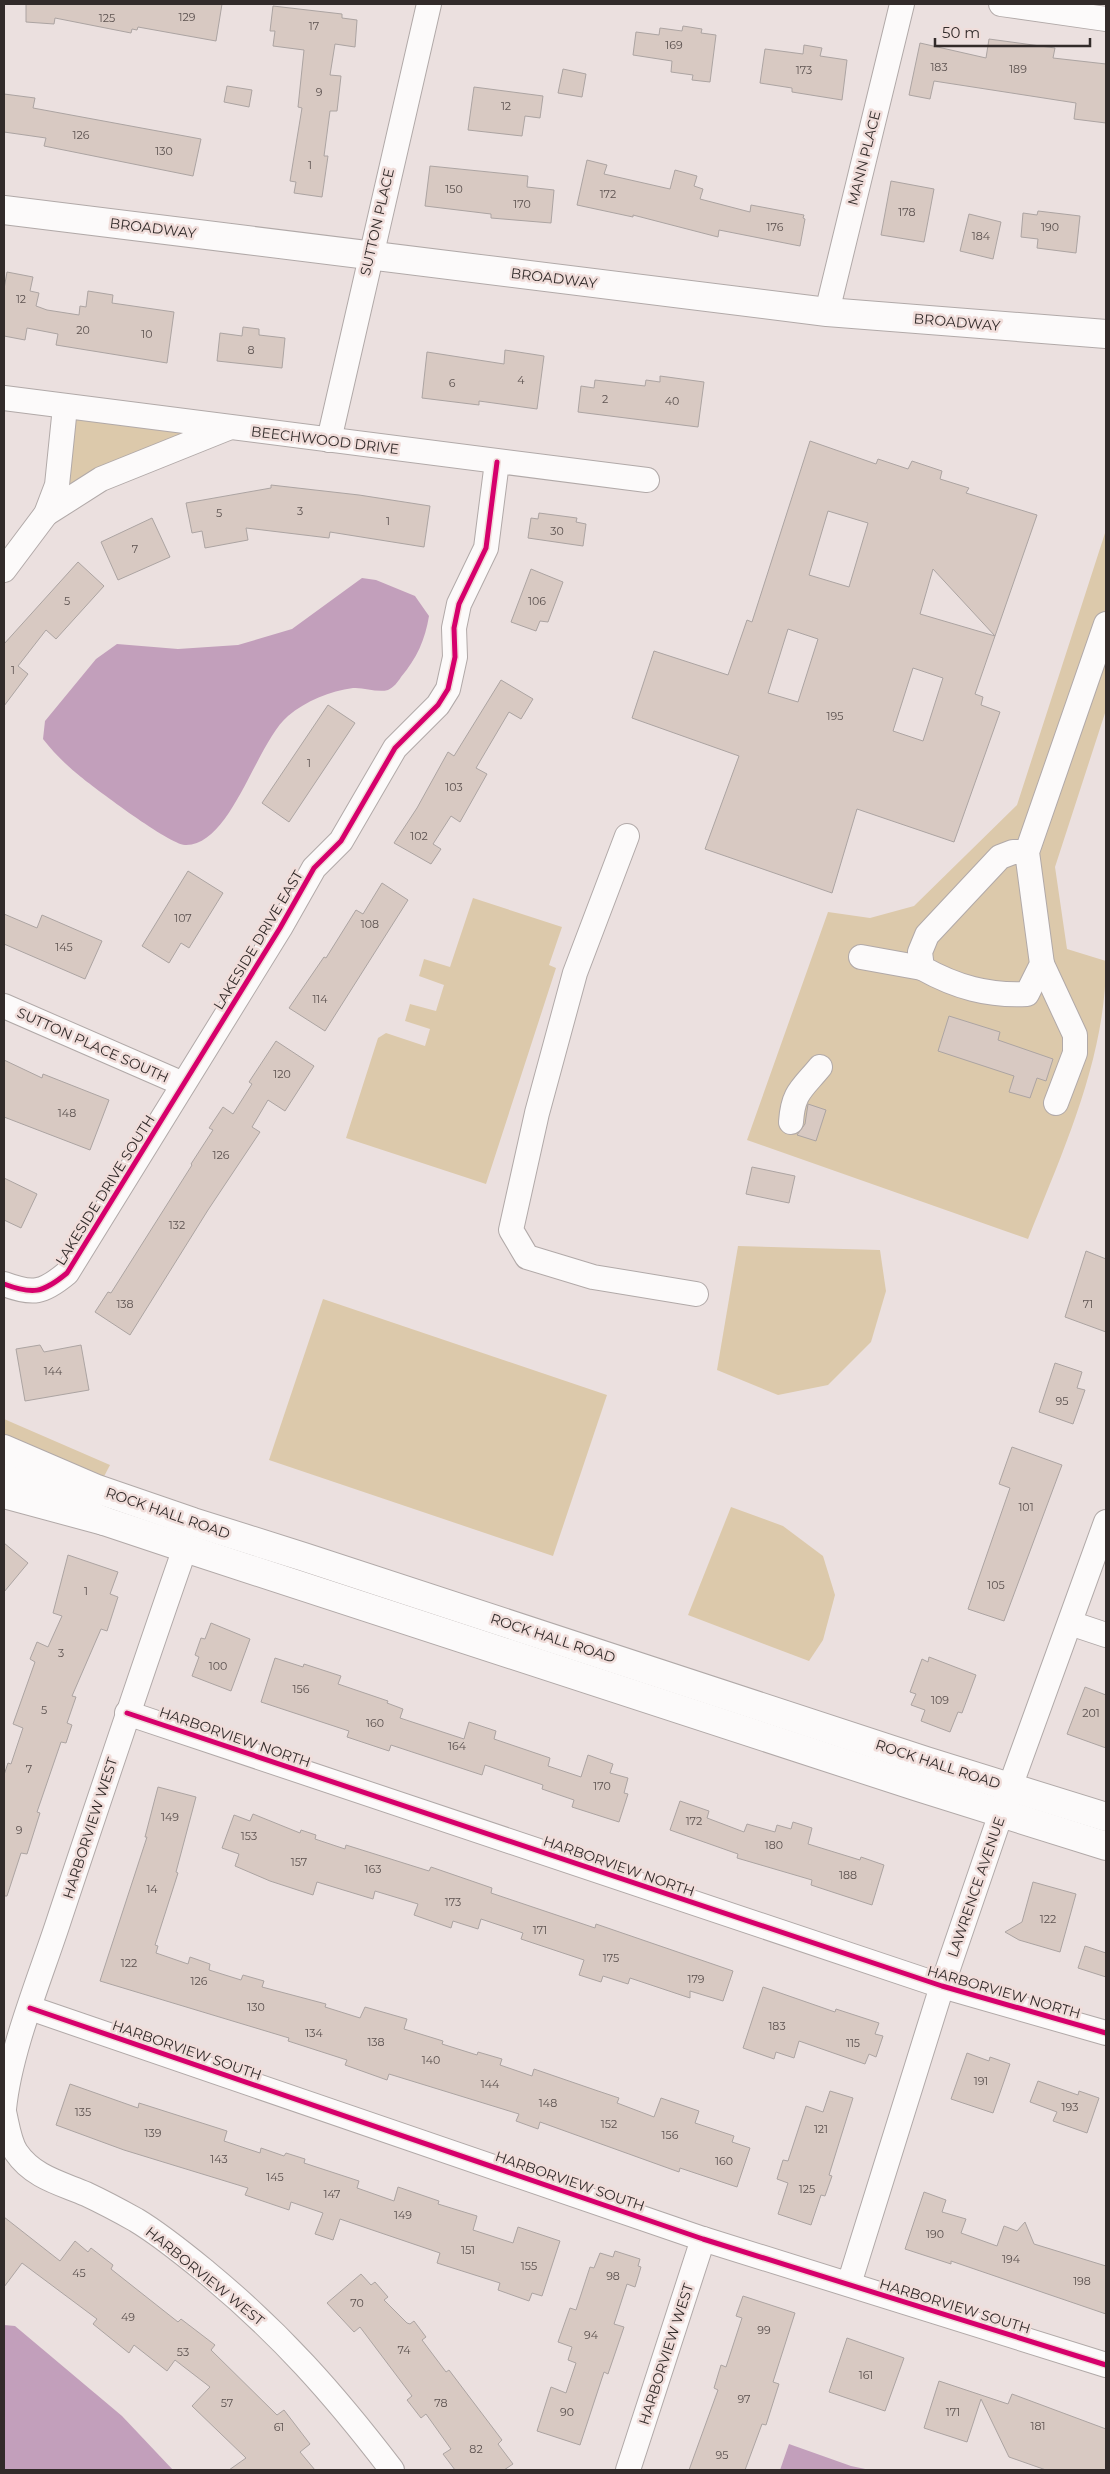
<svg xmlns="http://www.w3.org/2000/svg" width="1110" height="2474" font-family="Montserrat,sans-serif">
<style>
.green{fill:#dcc9ab}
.water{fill:#c29fbb}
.building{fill:#d8c9c2;stroke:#aca4a2;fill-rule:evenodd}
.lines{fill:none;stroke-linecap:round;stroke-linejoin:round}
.minor-casing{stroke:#b1a9a8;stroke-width:26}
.major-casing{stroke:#b1a9a8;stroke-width:30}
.highway-casing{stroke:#b1a9a8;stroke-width:30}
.minor{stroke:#fcfafa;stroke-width:24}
.major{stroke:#fcfafa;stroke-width:28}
.highway{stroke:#fcfafa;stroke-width:28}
.cycleway-casing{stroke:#f0ddda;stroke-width:8}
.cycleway{stroke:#d6006c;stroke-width:5}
.labels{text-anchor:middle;stroke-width:5;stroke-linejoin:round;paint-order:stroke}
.number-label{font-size:11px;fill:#5c5250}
.street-label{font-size:14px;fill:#322b2a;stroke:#f0ddda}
</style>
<rect width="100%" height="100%" fill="#ebe0df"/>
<!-- green -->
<g class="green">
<path d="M65,407L230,428L46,514Z"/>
<path d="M1106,530V710L1055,867L1067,949L1106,961C1106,1059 1063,1150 1028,1239L747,1140L828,912L870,918L914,906L1017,805Z"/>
<path d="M473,898L562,927L549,965L556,968L486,1184L346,1138L378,1038L386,1033L425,1046L430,1029L405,1021L410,1004L436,1011L444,985L419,976L424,959L450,967Z"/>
<path d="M738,1246L880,1250L886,1291L871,1342L828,1385L778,1395L717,1370Z"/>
<path d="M323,1299L607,1395L553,1556L269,1460Z"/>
<path d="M4,1419L110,1465L99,1486L4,1445Z"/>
<path d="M731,1507L783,1526L823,1556L835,1595L823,1640L809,1661L688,1615Z"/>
</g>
<!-- water -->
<g class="water">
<path d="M362,578L376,580L415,596L429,616C425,640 417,658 401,677C398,682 393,688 388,690C377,693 364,687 353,688C330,691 306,701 288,716C256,743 231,847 185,845C169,844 97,790 81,777C67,766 54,753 43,739L45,721L96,659L117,644L178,649L238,645L292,629Z"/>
<path d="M4,2325L15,2326L122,2416L173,2470H4Z"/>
<path d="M789,2444L851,2466L870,2470H780Z"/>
</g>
<!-- building -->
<g class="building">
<path d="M26,4H222L216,41L138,27L137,30L132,29L131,33L55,18L54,24L26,22Z"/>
<path d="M273,6L342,14V18L357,20L355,47L335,44L330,75L341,76L337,111H330L324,156H328L322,197L294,193L296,182L290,181L302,108L298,107L304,50L273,46L275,31H270Z"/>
<path d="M683,26L702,29L701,33L716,35L710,82L692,80L693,75L671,72L672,61L633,55L636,32L659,35L660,28L682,31Z"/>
<path d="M989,39L1055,48L1053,58L1106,64V123L1074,119L1076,103L934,81L930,99L909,95L920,43L986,58Z"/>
<path d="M804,45L822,48L820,56L847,60L842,100L792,92V88L760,83L765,49L803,54Z"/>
<path d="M563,69L586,74L582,97L558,93Z"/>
<path d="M227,86L252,90L249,107L224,102Z"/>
<path d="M474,87L543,96L540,118L525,116L522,136L468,130Z"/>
<path d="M4,94L35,98L33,108L201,139L193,176L44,146L46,138L4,132Z"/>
<path d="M587,160L607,165L604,174L670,189L675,170L697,176L694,186L703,189L700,199L750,212L751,205L804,215L803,218L805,219L800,246L719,230L718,237L633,215V217L577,205Z"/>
<path d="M430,166L528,176L527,187L554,190L551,223L491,218V214L425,206Z"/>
<path d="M891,181L934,189L924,242L881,235Z"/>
<path d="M1038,211L1080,216L1076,253L1037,248L1038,239L1021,237L1023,213L1037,215Z"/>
<path d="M969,214L1001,222L993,259L960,251Z"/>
<path d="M7,272L33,277L30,291L39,293L36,306L47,310L79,315L80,306L86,307L88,291L113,295L112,303L174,312L167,363L56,345L58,334L27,328L25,340L4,336V289Z"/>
<path d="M243,327L259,329V335L285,338L282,368L217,361L220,333L242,336Z"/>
<path d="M505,350L544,356L537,409L479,401V405L422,398L427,352L504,364Z"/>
<path d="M660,376L704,382L698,427L578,412L581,386L594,388L595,380L645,386L646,380L660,382Z"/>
<path d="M810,441L876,464L878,459L908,469L912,461L942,471L940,479L969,488L966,493L1037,515L995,636L933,569L920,614L995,636L975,694L983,697L981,705L1000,712L954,842L857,809L832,893L705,849L739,756L632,718L654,651L728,675L747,620L752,622ZM828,511L868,523L849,587L809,575ZM788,629L818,639L798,702L768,693ZM913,668L943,678L923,741L893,731Z"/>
<path d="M271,485L359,495L430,506L424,547L330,532L329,538L246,528L248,540L205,548L202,531L192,533L186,503L271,488Z"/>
<path d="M539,513L577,518L576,522L586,524L583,546L528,538L531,518L538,519Z"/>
<path d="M152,518L170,557L118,580L101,542Z"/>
<path d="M78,562L104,586L56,639L46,630L18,666L28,674L4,706V644Z"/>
<path d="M531,569L563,582L548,622L540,621L536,631L511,622Z"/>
<path d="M501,680L533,699L521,719L509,712L476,768L487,774L460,822L451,816L433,844L441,849L431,864L394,843L417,808L448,752L454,756Z"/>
<path d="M328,705L355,723L289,822L262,803Z"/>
<path d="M188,871L223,893L189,948L181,943L169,963L142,946Z"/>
<path d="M382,883L408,900L325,1031L289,1008L324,957L326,958L356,910L363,914Z"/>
<path d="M4,914L37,928L42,915L102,941L85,979L4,944Z"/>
<path d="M949,1016L1000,1032L998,1040L1053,1059L1046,1081L1037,1078L1030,1098L1009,1092L1014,1076L938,1051Z"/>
<path d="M276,1041L314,1066L285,1111L268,1100L252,1127L260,1132L208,1210L130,1335L95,1312L108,1292L111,1293L192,1165L191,1164L213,1130L209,1128L223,1107L233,1114L252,1084L249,1082Z"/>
<path d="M4,1060L42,1078L43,1074L109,1100L90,1150L4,1117Z"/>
<path d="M808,1104L826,1110L816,1141L797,1135L805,1124Z"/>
<path d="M752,1167L795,1176L789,1203L746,1194Z"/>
<path d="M4,1178L37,1194L21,1228L4,1220Z"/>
<path d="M1086,1251L1106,1259V1332L1065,1317Z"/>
<path d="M40,1345L44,1352L81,1345L89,1390L25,1401L16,1349Z"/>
<path d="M1055,1363L1082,1372L1077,1388L1085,1390L1073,1424L1039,1412Z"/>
<path d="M1012,1447L1062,1465L1004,1621L968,1609L1010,1488L999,1484Z"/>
<path d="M4,1543L28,1563L4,1592Z"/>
<path d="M68,1555L118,1572L110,1594L118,1597L107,1631L101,1629L72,1696L76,1697L67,1723L72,1725L66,1743L61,1742L37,1812L40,1813L27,1854L21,1853L7,1896H4V1775L8,1763L11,1764L23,1728L13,1724L35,1662L30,1659L37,1642L48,1647L62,1616L53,1613Z"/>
<path d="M211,1623L250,1639L231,1691L192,1676L199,1657L195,1655L201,1638L205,1639Z"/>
<path d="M929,1657L976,1675L962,1713L958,1712L950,1732L921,1721L925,1710L911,1705L916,1694L910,1692L922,1659L928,1662Z"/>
<path d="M275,1658L303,1667L304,1664L341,1676L338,1684L388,1701L387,1703L403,1709L400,1718L464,1739L469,1722L496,1731L494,1739L550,1758L548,1766L581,1777L588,1755L613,1764L610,1773L628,1778L624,1793L628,1794L619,1822L572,1807L574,1800L542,1789L543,1785L485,1765L482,1775L391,1745L389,1751L347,1737L349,1731L261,1702Z"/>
<path d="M1085,1687L1106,1695V1748L1067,1734Z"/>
<path d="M158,1787L196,1797L176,1872L178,1873L155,1945L158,1946L156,1953L188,1964L190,1957L210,1964L209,1970L241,1980L243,1975L264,1981L262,1987L326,2004L325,2007L360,2018L365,2007L407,2019L404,2029L443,2041L442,2044L477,2055L478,2052L502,2059L500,2065L532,2076L534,2069L598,2091L619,2098L617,2103L654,2117L661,2098L699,2111L695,2123L734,2136L732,2142L750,2148L737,2187L680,2168L679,2172L540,2122L538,2129L516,2121L519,2114L389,2074L387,2080L345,2065L347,2060L288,2041L289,2038L100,1981L147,1837H145Z"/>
<path d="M680,1801L709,1811L707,1818L744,1832L747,1824L775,1832L777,1825L791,1829L793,1822L812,1828L808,1844L860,1860L861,1857L884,1865L872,1905L811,1885L812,1880L737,1858L738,1854L670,1830Z"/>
<path d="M253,1814L300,1833L301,1830L316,1835L315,1839L345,1849L346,1845L429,1871L431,1867L492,1888L491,1893L595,1928L596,1924L733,1971L723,2001L690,1991V1998L630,1978L628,1984L603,1976L601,1982L579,1975L584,1960L521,1939L523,1933L481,1919L478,1929L453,1921L451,1928L414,1915L418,1904L375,1891L373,1899L317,1882L313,1895L270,1881L235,1866L239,1854L222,1848L234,1815L250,1821Z"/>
<path d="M1033,1882L1076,1894L1060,1952L1019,1940L1005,1932L1022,1922Z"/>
<path d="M1085,1946L1106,1953V1977L1078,1968Z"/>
<path d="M763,1987L835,2012L836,2009L879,2023L875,2034L883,2036L876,2057L869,2054L865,2064L799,2041L794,2058L776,2052L774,2059L743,2048Z"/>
<path d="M967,2053L989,2061L990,2057L1010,2064L993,2113L951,2099Z"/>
<path d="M1038,2081L1078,2095L1079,2091L1099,2098L1087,2133L1053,2121L1057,2112L1030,2102Z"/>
<path d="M70,2084L138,2108L139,2103L227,2131L224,2141L260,2153L261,2148L284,2156L286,2153L305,2159L304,2163L359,2181L357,2188L394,2201L398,2187L439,2201L438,2204L477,2216L473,2230L513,2243L518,2227L560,2241L542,2296L532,2293L529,2301L498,2290L500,2283L437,2263L440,2253L340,2219L333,2240L315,2234L323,2213L291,2202L289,2210L245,2195L248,2188L124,2150L56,2125Z"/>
<path d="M830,2091L853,2098L829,2175L832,2176L825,2196L821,2195L811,2225L778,2214L788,2183L777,2179L783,2160L788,2161L806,2106L823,2112Z"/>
<path d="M924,2192L946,2200L942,2212L966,2219L961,2233L997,2246L1004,2226L1017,2231L1025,2222L1034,2244L1106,2266V2314L951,2261V2264L905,2249Z"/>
<path d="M4,2217L60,2261L75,2241L88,2252L91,2248L113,2265L111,2269L178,2322L181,2319L215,2345L211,2350L277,2415L284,2410L310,2444L300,2452L315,2470H229L246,2458L192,2406L210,2387L175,2360L167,2371L134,2345L129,2353L93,2324L97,2319L22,2263L4,2287Z"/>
<path d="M615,2251L640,2259L638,2266L641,2267L635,2287L627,2284L614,2324L624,2327L608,2374L604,2372L580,2445L537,2431L551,2387L566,2393L576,2363L568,2360L572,2347L558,2342L570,2308L576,2310L590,2267L594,2268L600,2253L613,2257Z"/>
<path d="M361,2274L371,2285L375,2282L388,2297L384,2300L407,2323L410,2324L414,2321L426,2337L422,2340L446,2372L449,2370L502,2440L498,2444L513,2464L504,2470H455L443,2454L451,2449L426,2414L421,2418L407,2400L412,2396L360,2327L354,2332L327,2303Z"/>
<path d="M743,2296L795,2313L773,2382L779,2384L766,2425L762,2424L745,2470H689L718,2390L714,2388L721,2365L726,2367L742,2318L736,2316Z"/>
<path d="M847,2338L904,2358L885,2411L829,2392Z"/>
<path d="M939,2381L1008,2404L1012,2394L1106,2429V2470H1046L1009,2457L981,2399L967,2442L924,2428Z"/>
</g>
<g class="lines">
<!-- minor casing -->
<g class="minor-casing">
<g id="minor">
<path d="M1001,4L1106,19"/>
<path d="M827,312L902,4"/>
<path d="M4,398L647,480"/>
<path d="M329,440L429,4"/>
<path d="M46,514L101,479L228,428"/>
<path d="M4,570L46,514L57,485L65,407"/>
<path d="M627,836L575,973L537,1113L511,1230L527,1257L593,1277L696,1294"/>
<path d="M1027,852H1013L1000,857L927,935L920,952L922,968C956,987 988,996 1027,994L1042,964L1027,852L1106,624"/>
<path d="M861,957L922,968"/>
<path d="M1042,964L1075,1035V1053L1056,1103"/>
<path d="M4,1006L183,1084"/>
<path d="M791,1122C793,1092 802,1089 820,1067"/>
<path d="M4,1284C33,1295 43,1293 67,1273L280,928L314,868L341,841L395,748L438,705L448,689L455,657L454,628L459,604L486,548L497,462"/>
<path d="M1070,1623L1106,1635"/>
<path d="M127,1713L942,1986L1106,2033"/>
<path d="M30,2008L703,2239L1106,2365"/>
<path d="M4,2109C10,2049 41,1976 60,1917C101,1794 142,1671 185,1548"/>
<path d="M4,2112C7,2124 9,2141 16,2152C33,2177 60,2183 86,2194C103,2202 120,2211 136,2220C161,2235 184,2254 206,2272C280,2333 334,2394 392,2470"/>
<path d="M849,2284L942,1986L1010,1787L1106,1522"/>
<path d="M628,2470L703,2239"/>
</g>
</g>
<!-- major casing -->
<g class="major-casing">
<g id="major">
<path d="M4,210L827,312L1106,334"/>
<path d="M4,1449L97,1489L193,1522L304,1557L926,1761L1106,1817"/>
<path d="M4,1478L104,1521L185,1548L918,1787L1106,1846"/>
</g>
</g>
<!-- highway casing -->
<g class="highway-casing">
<path id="highway" d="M4,1494L104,1521"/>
</g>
<!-- minor -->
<use href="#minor" class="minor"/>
<!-- major -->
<use href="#major" class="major"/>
<!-- highway -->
<use href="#highway" class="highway"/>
<!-- cycleway casing -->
<g class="cycleway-casing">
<g id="cycleway">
<path d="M4,1284C33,1295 43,1293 67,1273L280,928L314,868L341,841L395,748L438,705L448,689L455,657L454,628L459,604L486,548L497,462"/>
<path d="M127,1713L942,1986L1106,2033"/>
<path d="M30,2008L703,2239L1106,2365"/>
</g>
</g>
<!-- cycleway -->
<use href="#cycleway" class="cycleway"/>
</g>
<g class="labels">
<!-- number labels -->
<g class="number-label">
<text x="187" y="21">129</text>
<text x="107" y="22">125</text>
<text x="314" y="30">17</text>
<text x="674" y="49">169</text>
<text x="939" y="71">183</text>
<text x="1018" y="73">189</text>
<text x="804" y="74">173</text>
<text x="319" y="96">9</text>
<text x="506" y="110">12</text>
<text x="81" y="139">126</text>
<text x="164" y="155">130</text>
<text x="310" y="169">1</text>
<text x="454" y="193">150</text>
<text x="608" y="198">172</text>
<text x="522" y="208">170</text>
<text x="907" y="216">178</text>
<text x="775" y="231">176</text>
<text x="1050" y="231">190</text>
<text x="981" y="240">184</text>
<text x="21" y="303">12</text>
<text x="83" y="334">20</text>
<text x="147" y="338">10</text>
<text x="251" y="354">8</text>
<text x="521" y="384">4</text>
<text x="452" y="387">6</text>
<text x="605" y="403">2</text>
<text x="672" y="405">40</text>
<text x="300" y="515">3</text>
<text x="219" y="517">5</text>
<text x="388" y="525">1</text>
<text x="557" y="535">30</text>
<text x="135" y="553">7</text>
<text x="67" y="605">5</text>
<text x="537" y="605">106</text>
<text x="13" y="674">1</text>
<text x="835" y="720">195</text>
<text x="309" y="767">1</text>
<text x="454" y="791">103</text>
<text x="419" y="840">102</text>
<text x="183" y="922">107</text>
<text x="370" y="928">108</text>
<text x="64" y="951">145</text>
<text x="320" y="1003">114</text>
<text x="282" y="1078">120</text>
<text x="67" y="1117">148</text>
<text x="221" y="1159">126</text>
<text x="177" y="1229">132</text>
<text x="125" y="1308">138</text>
<text x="1088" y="1308">71</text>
<text x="53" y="1375">144</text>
<text x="1062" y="1405">95</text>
<text x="1026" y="1511">101</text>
<text x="996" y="1589">105</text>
<text x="86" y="1595">1</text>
<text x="61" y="1657">3</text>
<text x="218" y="1670">100</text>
<text x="301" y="1693">156</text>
<text x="940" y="1704">109</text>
<text x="44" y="1714">5</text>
<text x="1091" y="1717">201</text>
<text x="375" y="1727">160</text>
<text x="457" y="1750">164</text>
<text x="29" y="1773">7</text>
<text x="602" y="1790">170</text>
<text x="170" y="1821">149</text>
<text x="694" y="1825">172</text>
<text x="19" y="1834">9</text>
<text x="249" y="1840">153</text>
<text x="774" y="1849">180</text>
<text x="299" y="1866">157</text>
<text x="373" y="1873">163</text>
<text x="848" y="1879">188</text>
<text x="152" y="1893">14</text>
<text x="453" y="1906">173</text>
<text x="1048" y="1923">122</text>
<text x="540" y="1934">171</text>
<text x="611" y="1962">175</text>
<text x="129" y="1967">122</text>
<text x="696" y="1983">179</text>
<text x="199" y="1985">126</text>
<text x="256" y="2011">130</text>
<text x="777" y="2030">183</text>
<text x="314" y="2037">134</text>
<text x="376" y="2046">138</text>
<text x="853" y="2047">115</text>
<text x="431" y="2064">140</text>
<text x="981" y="2085">191</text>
<text x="490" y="2088">144</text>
<text x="548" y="2107">148</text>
<text x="1070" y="2111">193</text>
<text x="83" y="2116">135</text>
<text x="609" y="2128">152</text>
<text x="821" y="2133">121</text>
<text x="153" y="2137">139</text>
<text x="670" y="2139">156</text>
<text x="219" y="2163">143</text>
<text x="724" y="2165">160</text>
<text x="275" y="2181">145</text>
<text x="807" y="2193">125</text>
<text x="332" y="2198">147</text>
<text x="403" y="2219">149</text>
<text x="935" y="2238">190</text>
<text x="468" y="2254">151</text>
<text x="1011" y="2263">194</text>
<text x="529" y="2270">155</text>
<text x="79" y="2277">45</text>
<text x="613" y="2280">98</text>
<text x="1082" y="2285">198</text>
<text x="357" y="2307">70</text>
<text x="128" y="2321">49</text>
<text x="764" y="2334">99</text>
<text x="591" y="2339">94</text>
<text x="404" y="2354">74</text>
<text x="183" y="2356">53</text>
<text x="866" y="2379">161</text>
<text x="744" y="2403">97</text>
<text x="227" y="2407">57</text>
<text x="441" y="2407">78</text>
<text x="567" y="2416">90</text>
<text x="953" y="2416">171</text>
<text x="1038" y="2430">181</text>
<text x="279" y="2431">61</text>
<text x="476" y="2453">82</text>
<text x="722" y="2459">95</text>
</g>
<!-- street labels -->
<g class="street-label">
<text transform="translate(864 158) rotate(-76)" y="5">MANN PLACE</text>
<text transform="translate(377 222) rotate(-77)" y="5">SUTTON PLACE</text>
<text transform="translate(153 228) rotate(7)" y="5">BROADWAY</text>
<text transform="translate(554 278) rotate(7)" y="5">BROADWAY</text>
<text transform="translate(957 322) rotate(5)" y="5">BROADWAY</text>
<text transform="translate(325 440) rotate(7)" y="5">BEECHWOOD DRIVE</text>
<text transform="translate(258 940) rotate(-59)" y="5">LAKESIDE DRIVE EAST</text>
<text transform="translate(93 1045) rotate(24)" y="5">SUTTON PLACE SOUTH</text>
<text transform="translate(105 1190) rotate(-58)" y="5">LAKESIDE DRIVE SOUTH</text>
<text transform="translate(168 1513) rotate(19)" y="5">ROCK HALL ROAD</text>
<text transform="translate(553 1638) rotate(18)" y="5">ROCK HALL ROAD</text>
<text transform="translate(235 1737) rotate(19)" y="5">HARBORVIEW NORTH</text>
<text transform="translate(938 1764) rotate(18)" y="5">ROCK HALL ROAD</text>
<text transform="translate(90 1828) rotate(-72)" y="5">HARBORVIEW WEST</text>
<text transform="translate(619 1866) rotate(19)" y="5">HARBORVIEW NORTH</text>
<text transform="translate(976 1887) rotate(-71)" y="5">LAWRENCE AVENUE</text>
<text transform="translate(1004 1992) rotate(16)" y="5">HARBORVIEW NORTH</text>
<text transform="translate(187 2050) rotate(19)" y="5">HARBORVIEW SOUTH</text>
<text transform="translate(570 2181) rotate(19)" y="5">HARBORVIEW SOUTH</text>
<text transform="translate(205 2276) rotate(39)" y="5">HARBORVIEW WEST</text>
<text transform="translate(955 2306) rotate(17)" y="5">HARBORVIEW SOUTH</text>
<text transform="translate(666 2354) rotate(-72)" y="5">HARBORVIEW WEST</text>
</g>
</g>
<!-- border -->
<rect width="1110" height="2474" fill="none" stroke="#322b2a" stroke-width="10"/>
<!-- scale -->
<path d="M935 38v8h155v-8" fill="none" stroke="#322b2a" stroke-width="2.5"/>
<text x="942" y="38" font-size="15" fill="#322b2a" stroke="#f0ddda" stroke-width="4" paint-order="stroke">50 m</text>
</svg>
